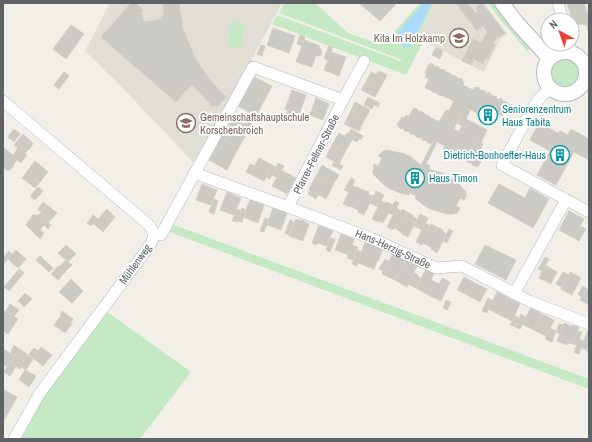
<svg xmlns="http://www.w3.org/2000/svg" width="592" height="442" font-family="'Archivo Narrow',sans-serif">
<style>
.education{fill:#e1ded6}
.green{fill:#c5e8c5}
.water{fill:#aadaff}
.building{fill:#cccac5;stroke:#d6d1c6}
.lines{fill:none;stroke-linecap:round;stroke-linejoin:round}
.minor-casing{stroke:#b5b8bc;stroke-width:12}
.tertiary-casing{stroke:#b5b8bc;stroke-width:16}
.minor{stroke:#fff;stroke-width:11}
.tertiary{stroke:#fff;stroke-width:14}
.labels{text-anchor:middle;stroke-width:3.5;stroke-linejoin:round;paint-order:stroke}
.education-label{font-size:11px;fill:#785e54;stroke:#fff;text-anchor:end}
.culture-label{font-size:11px;fill:#0d838f;stroke:#fff;text-anchor:start}
.street-label{font-size:11px;fill:#5f6368;stroke:#fff}
</style>
<rect width="100%" height="100%" fill="#f1efe8"/>
<!-- education -->
<g class="education">
<path d="M110,3H282L195,164L116,81L85,51Z"/>
<path d="M436,3H484L507,34L500,39L484,72L417,38Z"/>
</g>
<!-- green -->
<g class="green">
<path d="M284,3H315L348,33L373,42L386,41L420,3H435L417,38L423,42L406,75L272,24L277,15L400,61L402,60L279,13Z"/>
<path d="M488,3H495L531,48L527,51L499,18Z"/>
<path d="M231,22L244,24L241,48L228,46Z"/>
<circle cx="565" cy="73" r="15"/>
<path d="M174,225L589,379V389L170,232Z"/>
<path d="M106,311L191,372L140,439H19L40,399Z"/>
</g>
<!-- water -->
<path class="water" d="M424,3H432L409,48L391,40Z"/>
<!-- building -->
<g class="building">
<path d="M131,3H136L143,10L141,13L144,22L162,19L161,16L164,15L163,3H179L183,28L187,39L196,60L210,80L226,97L217,107L214,105L213,107L193,85L184,91L185,92L176,102L101,37Z"/>
<path d="M359,3H397L380,21Z"/>
<path d="M456,3H468L476,13L478,11L476,8L482,3L505,33L499,38L498,36L493,44L495,45L488,59L486,58L483,64L474,59L471,65L462,61L473,39L481,43L487,32L483,26L477,31Z"/>
<path d="M567,3H584L587,12L589,13V31L587,30L588,26L582,24L581,25L576,23L575,22H573Z"/>
<path d="M71,25L84,34L66,59L53,49Z"/>
<path d="M273,28L295,36L289,53L267,45Z"/>
<path d="M300,35L305,37L302,46L297,44Z"/>
<path d="M304,40L320,46L319,47L322,51L321,55L317,56L316,55L312,67L296,62Z"/>
<path d="M261,45L265,46L262,56L257,54Z"/>
<path d="M329,46L333,47L328,60L324,58Z"/>
<path d="M436,47L443,51L440,59L432,55Z"/>
<path d="M331,52L346,57L339,76L324,70Z"/>
<path d="M431,63L434,65V66L436,67L437,66L440,68L439,69L442,70V69L446,71L445,72L448,73V72L451,74V75L453,76L454,75L457,77V78L459,79L460,78L463,80L462,81L464,82L463,85L473,90L475,87L476,88V87L480,88L479,89L482,91V90L486,91L485,92L487,94L488,92L491,94V95L497,97L496,98L499,100L500,98L503,100L502,101L505,102V101L510,105L506,114L503,113L502,116L498,114L494,122L492,121L491,122L488,120L489,119L486,118V119L481,115L480,116L477,115V113L465,107L454,129L483,144L479,152L482,154L481,157L483,158L478,167L476,166V167L472,165L473,164L467,162V161L465,160L464,161L461,160L462,158L459,157L458,158L455,156L456,155L453,154V155L449,154L450,152L447,151V152L443,151L444,150L443,149L445,146L437,142L434,140L433,144L431,143L430,144L427,142V141L425,140L424,141L421,139L422,138L419,137V138L415,136L416,135L413,134V135L409,133L410,132L408,131L407,132L404,130V129L402,128L401,129L398,127L399,126L397,125L402,117L404,118L406,115L409,116L413,109H414L415,108L418,110V111L420,112L421,111L424,113V114L430,116L429,117L442,123L454,101L441,95L440,96L437,94V93L435,92L434,93L429,89V90L425,88L426,87H425L429,79L425,77L427,74L425,73L429,64H430Z"/>
<path d="M379,71L387,75L385,79L376,75Z"/>
<path d="M64,72L69,76L59,89L54,85Z"/>
<path d="M371,72L385,79L380,88L367,80Z"/>
<path d="M254,77L272,86L256,116L238,106L244,94L245,95Z"/>
<path d="M367,80L380,88L375,97L361,90Z"/>
<path d="M292,90L306,95L299,115L285,109Z"/>
<path d="M368,97L380,103L378,107L366,101Z"/>
<path d="M316,98L329,104L323,120L310,115Z"/>
<path d="M366,101L374,105L372,109L364,105Z"/>
<path d="M355,102L370,110L364,121L350,113Z"/>
<path d="M465,107L470,110L466,119L487,130L481,143L459,132L462,126L457,123Z"/>
<path d="M288,110L296,114L294,118L286,115Z"/>
<path d="M446,110L449,111L442,123L439,122Z"/>
<path d="M350,113L364,121L359,131L344,124Z"/>
<path d="M234,115L252,124L239,147L221,138L227,129Z"/>
<path d="M539,123L558,133L560,131L568,135L571,129L589,139V160L574,152L556,185L537,175L550,151L530,140Z"/>
<path d="M14,129L20,134L14,142L8,137Z"/>
<path d="M351,129L363,136L361,140L349,133Z"/>
<path d="M339,133L352,140L345,152L332,145Z"/>
<path d="M347,133L359,139L357,142L345,136Z"/>
<path d="M23,134L33,143L30,149H29L25,153L27,155L21,163L17,160L13,165L14,166L8,171L3,167V150L4,148L13,155L18,148L14,145Z"/>
<path d="M221,138L239,147L227,170L209,160L217,146Z"/>
<path d="M434,140L437,142L426,164L430,166L429,169L442,173L449,176L458,183L466,192V196L464,200L460,198L456,206L460,208L458,212L454,214H447L436,211L426,207L422,204L415,198L416,196L410,193L409,195L400,193L390,189L383,184L373,174V171L374,164L378,166L382,158L378,156L383,151L387,150L405,154L411,157L421,165Z"/>
<path d="M332,145L345,152L339,164L326,157Z"/>
<path d="M259,158L272,165L264,181L250,174Z"/>
<path d="M35,161L48,172L35,188L22,178Z"/>
<path d="M334,162L343,166L341,170L332,165Z"/>
<path d="M278,163L284,166L277,178L272,175Z"/>
<path d="M250,164L255,166L250,174L246,172Z"/>
<path d="M272,165L276,167L270,179L266,177Z"/>
<path d="M322,165L339,175L333,185L316,176Z"/>
<path d="M281,170L296,178L287,194L272,186Z"/>
<path d="M316,176L333,185L326,199L309,189Z"/>
<path d="M351,178L355,180L349,192L344,190Z"/>
<path d="M202,184L217,190L211,205L196,200Z"/>
<path d="M499,184L525,198L530,188L549,199L533,228L488,203Z"/>
<path d="M352,185L357,188V187L363,190L354,208L350,206L349,207L343,204Z"/>
<path d="M38,187L43,191L35,200L30,196Z"/>
<path d="M310,190L318,195L316,199L308,194Z"/>
<path d="M363,190L369,192L368,194L373,196L364,215L358,212V210L354,208Z"/>
<path d="M376,191L380,193L374,205L370,203Z"/>
<path d="M227,192L241,198L234,215L220,210Z"/>
<path d="M380,193L384,195L378,207L374,205Z"/>
<path d="M214,199L218,201L214,214L209,212Z"/>
<path d="M250,200L255,202V201L264,205L258,223L243,217Z"/>
<path d="M381,201L386,203L387,202L393,205L383,223L379,221L378,222L372,219Z"/>
<path d="M395,201L399,203L393,215L388,213Z"/>
<path d="M43,202L47,205L41,212L38,209Z"/>
<path d="M47,205L57,213L48,223L39,215Z"/>
<path d="M242,208L246,210L242,222L237,221Z"/>
<path d="M273,208L287,213L281,230L267,225Z"/>
<path d="M396,208L401,211L402,209L407,212L398,230L394,228L393,230L387,227Z"/>
<path d="M107,209L115,217L103,232L93,223L97,218L98,219Z"/>
<path d="M237,209L241,211L237,222L232,221Z"/>
<path d="M569,211L584,219L574,238L559,230Z"/>
<path d="M407,212L413,215L412,216L417,219L408,237L402,234V233L398,230Z"/>
<path d="M420,214L424,216L418,228L414,226Z"/>
<path d="M33,215H39L51,225L48,229L44,225L40,230H38L35,234L26,225Z"/>
<path d="M93,215L97,218L91,226L87,223Z"/>
<path d="M424,216L428,218L422,230L418,228Z"/>
<path d="M265,218L269,219L264,232L260,231Z"/>
<path d="M296,219L305,221V222L309,224L303,241L289,236Z"/>
<path d="M290,220L294,222L289,235L285,233Z"/>
<path d="M425,223L430,226L431,224L437,227L427,245L423,243L422,245L416,242Z"/>
<path d="M319,225L333,230L327,246L317,243L316,245L312,243Z"/>
<path d="M580,226L586,229L579,241L574,238Z"/>
<path d="M437,227L443,230L442,231L446,234L437,253L431,249L432,248L427,245Z"/>
<path d="M449,229L453,231L447,243L443,241Z"/>
<path d="M38,230H40L44,233L40,239L35,234Z"/>
<path d="M341,234L346,236V235L354,239L349,255L335,250Z"/>
<path d="M330,238L335,239L330,252L326,250Z"/>
<path d="M365,242L383,249L378,261H377L374,269L358,263Z"/>
<path d="M66,245L76,254L68,262L58,253Z"/>
<path d="M352,245L358,247L353,260L347,258Z"/>
<path d="M485,245L516,260L506,280L475,264Z"/>
<path d="M16,250L26,259L18,268L8,259Z"/>
<path d="M357,250L362,252L357,266L352,264Z"/>
<path d="M9,251L12,254L3,265V258Z"/>
<path d="M393,254L405,260L395,280L382,274Z"/>
<path d="M40,256L53,268L49,272L36,260Z"/>
<path d="M545,257L549,259L542,271L538,269Z"/>
<path d="M385,259L389,261L384,272L379,269Z"/>
<path d="M66,260L72,265L65,272L59,267Z"/>
<path d="M405,260L417,266L407,287L395,280Z"/>
<path d="M545,265L557,272L551,284L539,278Z"/>
<path d="M58,266L65,272L58,280L51,274Z"/>
<path d="M19,269L24,273L9,291L4,287Z"/>
<path d="M426,269L434,273L431,280L435,282L428,295L416,288Z"/>
<path d="M563,272L569,275L562,287L556,284Z"/>
<path d="M570,272L581,278L572,295L561,289Z"/>
<path d="M414,273L418,275L412,286L408,284Z"/>
<path d="M417,276L421,278L416,288L412,286Z"/>
<path d="M464,277L475,283L469,296L457,290Z"/>
<path d="M442,278L450,282L441,301L428,295L435,282L439,284Z"/>
<path d="M71,279L83,291L72,303L59,292Z"/>
<path d="M475,283L487,289L480,302L469,296Z"/>
<path d="M583,286L587,289L582,297L578,294Z"/>
<path d="M587,289L589,290V305L580,300Z"/>
<path d="M497,292L509,298L500,315L488,309Z"/>
<path d="M25,293L32,299L24,307L18,301Z"/>
<path d="M488,298L492,300L487,313L482,311Z"/>
<path d="M509,298L520,304L512,321L500,315Z"/>
<path d="M446,300L451,302L447,310L443,308Z"/>
<path d="M10,304L19,310L14,316L6,311Z"/>
<path d="M531,308L542,314L534,330L522,324Z"/>
<path d="M5,311L18,319L8,334L3,331V314Z"/>
<path d="M62,311L73,319L71,323L60,315Z"/>
<path d="M521,314L526,317L520,329L515,327Z"/>
<path d="M542,314L554,320L546,336L534,330Z"/>
<path d="M61,316L72,324L65,333L54,325Z"/>
<path d="M515,316L519,318L515,327L510,325Z"/>
<path d="M564,323L571,326L572,325L579,327L573,344L571,343V344L567,343V345L557,341Z"/>
<path d="M559,324L563,325L560,334L556,332Z"/>
<path d="M550,328L556,331L552,342L545,339Z"/>
<path d="M588,330H589V353L587,352V350L581,348L583,341H584Z"/>
<path d="M577,331L582,332L577,345L573,344Z"/>
<path d="M579,339L583,341L579,354L574,352Z"/>
<path d="M14,345L19,349L15,356L11,353L12,352L11,351Z"/>
<path d="M41,347L52,355L43,366L33,358Z"/>
<path d="M34,348L38,351L33,358L28,355Z"/>
<path d="M3,349L15,356L7,367L3,364Z"/>
<path d="M19,349L27,354L23,361L15,356Z"/>
<path d="M26,355L33,359L29,365L23,361Z"/>
<path d="M15,356L29,365L26,370L21,367L20,369L10,362Z"/>
<path d="M10,362L16,366L10,376L4,372Z"/>
<path d="M25,370L36,376L29,387L19,380Z"/>
<path d="M4,390L17,397L3,422V393Z"/>
</g>
<g class="lines">
<!-- minor casing -->
<g class="minor-casing">
<g id="minor">
<path d="M558,3L563,20"/>
<path d="M569,51L570,44"/>
<path d="M585,64L589,62"/>
<path d="M550,88L538,100L531,111L502,165L589,212"/>
<path d="M343,100L364,61"/>
<path d="M3,101L149,225C156,234 154,239 148,248L40,393L14,439"/>
<path id="s1" d="M194,173L288,207L373,239L436,268L462,266L529,301L589,324"/>
<path d="M161,235L253,67L343,100L288,207"/>
<path d="M514,294L566,200"/>
</g>
</g>
<!-- tertiary casing -->
<g class="tertiary-casing">
<g id="tertiary">
<path d="M502,3L517,23L549,58"/>
<circle cx="565" cy="73" r="21"/>
</g>
</g>
<!-- minor -->
<use href="#minor" class="minor"/>
<!-- tertiary -->
<use href="#tertiary" class="tertiary"/>
</g>
<!-- icons -->
<defs>
<g id="school-ring" transform="scale(1)"><circle r="9.5" fill="#fff" stroke="#8d6e63" stroke-width="1.5"/><path d="M0-5L7-2L0 1L-7-2ZM-4 1L0 2.5L4 1V4Q0 6-4 4Z" fill="#8d6e63"/></g>
<g id="building-ring" transform="scale(1)"><circle r="9.5" fill="#fff" stroke="#0f9aa8" stroke-width="1.5"/><path d="M-4-6H4V6H1V3H-1V6H-4ZM-2.5-4.3h1.7v1.8h-1.7ZM.8-4.3h1.7v1.8H.8ZM-2.5-1h1.7V.8h-1.7ZM.8-1h1.7V.8H.8Z" fill="#0f9aa8"/></g>
</defs>
<g fill-rule="evenodd">
<use href="#school-ring" x="459" y="38"/>
<use href="#building-ring" x="488" y="115"/>
<use href="#school-ring" x="186" y="123"/>
<use href="#building-ring" x="560" y="155"/>
<use href="#building-ring" x="415" y="178"/>
</g>
<g class="labels">
<!-- education labels -->
<g class="education-label">
<text x="445" y="42">Kita Im Holzkamp</text>
<text x="200" y="121" text-anchor="start">Gemeinschaftshauptschule<tspan x="200" dy="13">Korschenbroich</tspan></text>
</g>
<!-- culture labels -->
<g class="culture-label">
<text x="502" y="113">Seniorenzentrum<tspan x="502" dy="13">Haus Tabita</tspan></text>
<text x="546" y="159" text-anchor="end">Dietrich-Bonhoeffer-Haus</text>
<text x="429" y="182">Haus Timon</text>
</g>
<!-- street labels -->
<g class="street-label">
<text transform="translate(316 154) rotate(-63)" y="4">Pfarrer-Fellner-Straße</text>
<text dy="4" stroke="none"><textPath href="#s1" startOffset="213">Hans-Herzig-Straße</textPath></text>
<text transform="translate(135 264) rotate(-54)" y="4">Mühlenweg</text>
</g>
</g>
<!-- border -->
<rect width="592" height="442" fill="none" stroke="#5f6368" stroke-width="8"/>
<!-- north arrow -->
<g transform="translate(560 32) rotate(319)"><circle r="19" fill="#ffffff" stroke="#bfc1c3"/>
<path d="M0-3L7 15L0 10L-7 15Z" fill="#ea4335"/>
<text y="-6" font-size="11" font-weight="bold" text-anchor="middle" fill="#5f6368">N</text>
</g>
</svg>
